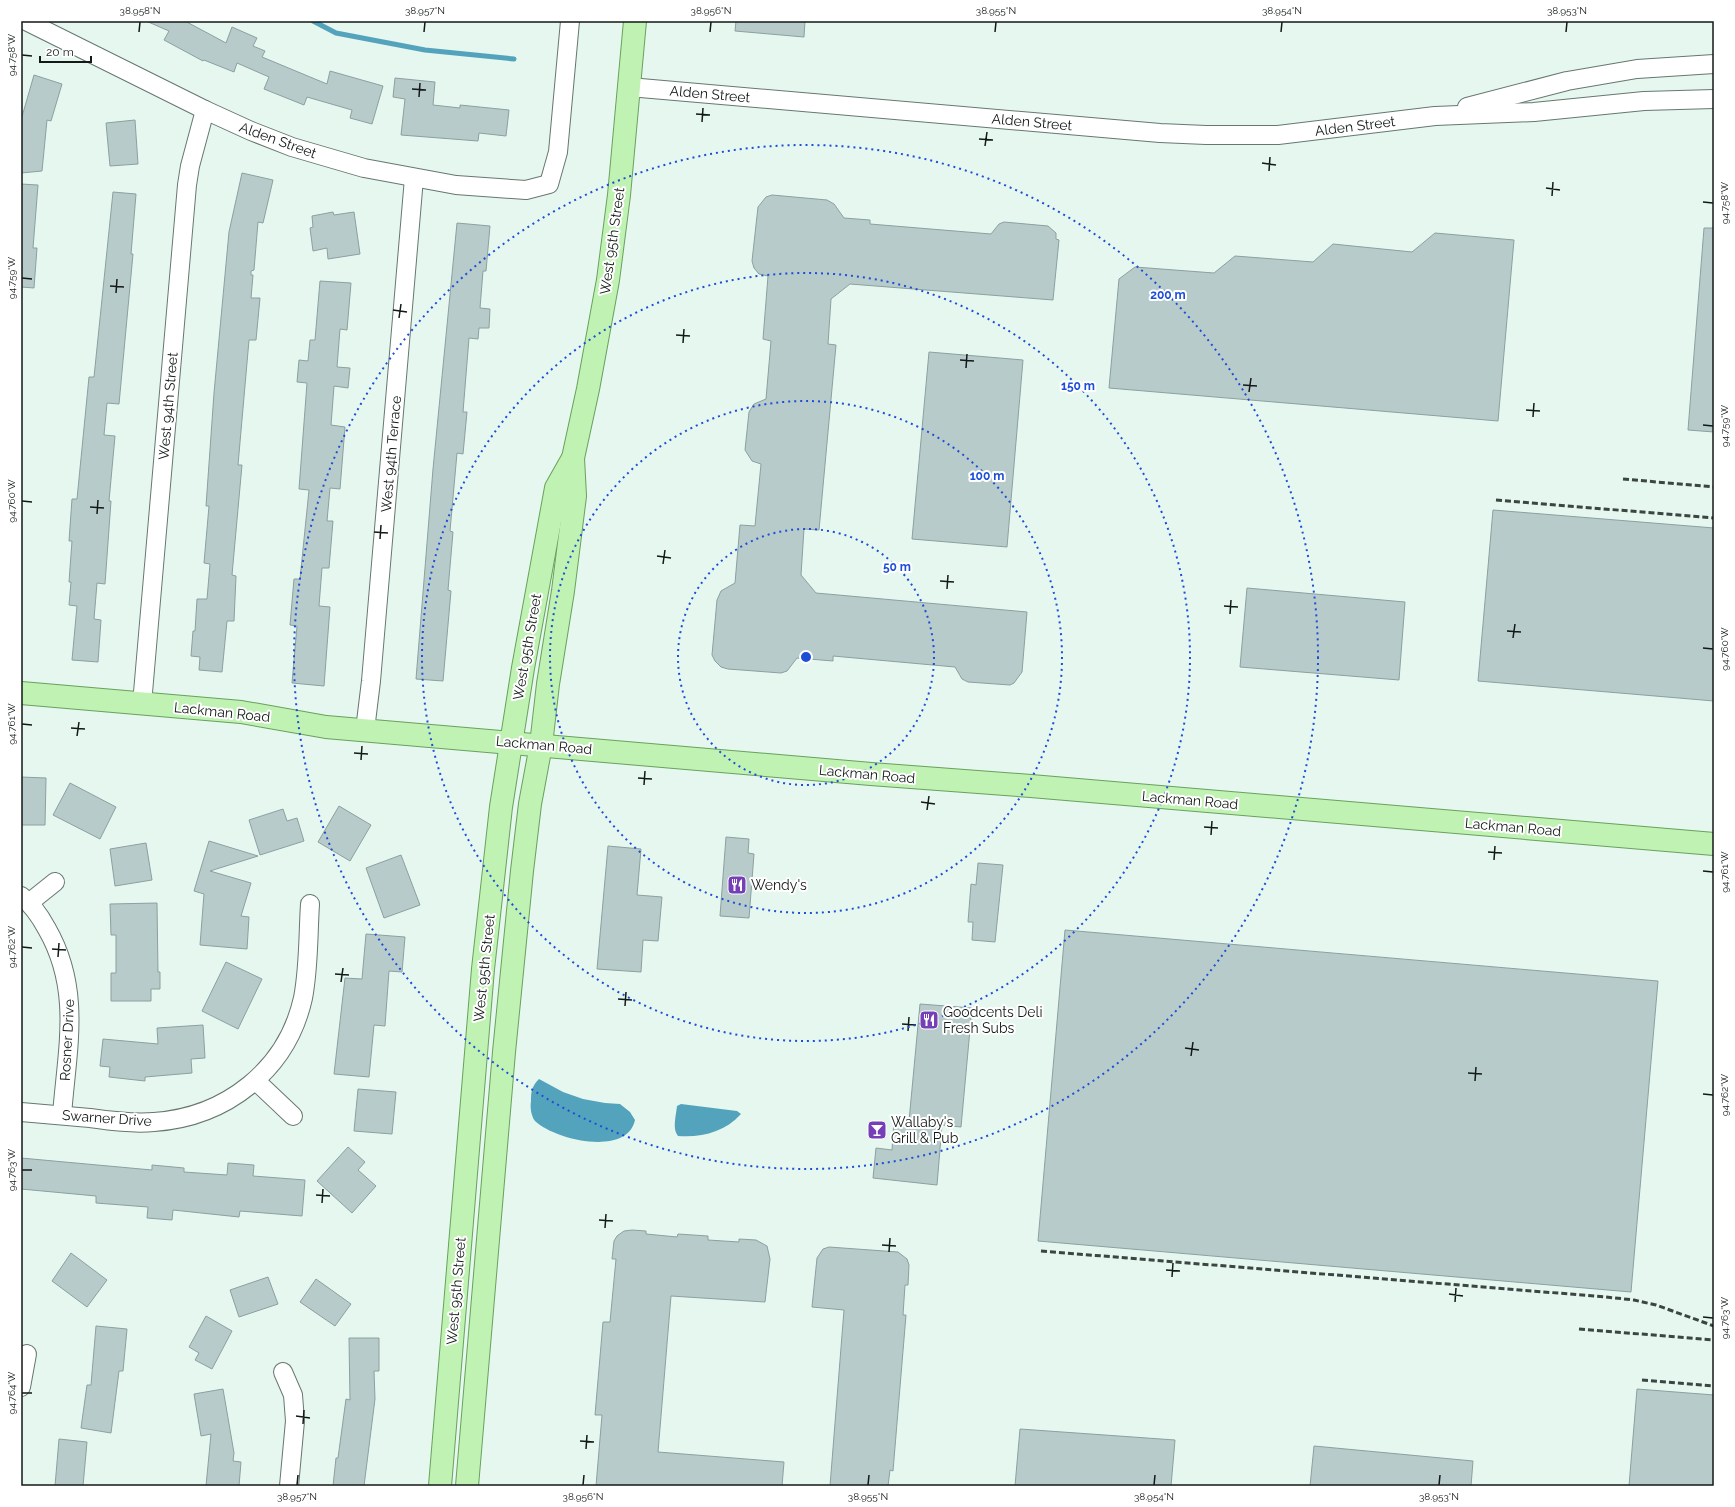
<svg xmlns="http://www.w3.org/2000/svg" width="1735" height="1507" font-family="Raleway,sans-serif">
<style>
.water{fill:#53a3bc}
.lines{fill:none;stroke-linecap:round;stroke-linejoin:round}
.stream{stroke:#53a3bc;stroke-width:5}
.building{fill:#b7cbca;stroke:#8ca09f}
.minor-casing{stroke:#677770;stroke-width:20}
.major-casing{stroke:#68a15c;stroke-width:24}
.minor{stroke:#fff;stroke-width:18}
.major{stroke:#c0f2b3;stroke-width:22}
.rail{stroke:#3b4541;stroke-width:3;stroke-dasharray:6 3;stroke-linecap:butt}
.ticks{fill:none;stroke:#121916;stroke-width:1.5}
.ring{fill:none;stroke:#1d4ed8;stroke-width:2;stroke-dasharray:2 4}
.labels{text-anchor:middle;stroke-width:4;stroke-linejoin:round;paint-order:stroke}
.street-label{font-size:14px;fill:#121916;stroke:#fff}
.poi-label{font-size:14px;fill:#121916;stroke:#fff;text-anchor:start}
.centre{fill:#1d4ed8;stroke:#fff;stroke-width:2}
.ring-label{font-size:12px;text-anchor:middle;font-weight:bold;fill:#1d4ed8;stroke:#fff;stroke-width:4;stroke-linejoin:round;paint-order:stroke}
.neatline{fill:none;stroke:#121916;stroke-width:1.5}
.ticks-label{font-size:10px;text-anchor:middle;fill:#121916}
</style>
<rect width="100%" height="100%" fill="#e5f7ef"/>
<!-- water -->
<g class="water">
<path d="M539,1079L563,1092L583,1099L605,1103L620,1104L630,1112L635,1120C627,1157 555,1140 535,1121C531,1116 530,1107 531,1101C531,1091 532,1086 539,1079Z"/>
<path d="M681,1104L737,1111L741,1114C725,1132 701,1138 678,1136C672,1129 676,1116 677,1106Z"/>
</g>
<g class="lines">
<!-- stream -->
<path class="stream" d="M313,21L336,33L425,50L514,59"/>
</g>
<!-- building -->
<g class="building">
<path d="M146,21H185L226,43L232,27L257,38L253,46L265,51L262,57L327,84L330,71L383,86L372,124L350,118L352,110L307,97L304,105L264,89L269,77L237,63L234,72L204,60L203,61L164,40L169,31Z"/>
<path d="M736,21H805L804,37L735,31Z"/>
<path d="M34,75L62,84L51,121L47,120L42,171L21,173V120Z"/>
<path d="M395,78L435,82L433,105L460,108V105L509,110L506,136L479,133L478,141L401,135L405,99L393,97Z"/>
<path d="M135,120L138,164L110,166L106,123Z"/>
<path d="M242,173L273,180L263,223L258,222L254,270L251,271V275H253L251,298H260L256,340H249L238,465H242L232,575L236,576L234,621H227L222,672L199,670L200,657L191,656L193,631H195L197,599H207L210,564L204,563L209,506H206L214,393L229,232Z"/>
<path d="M21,184L38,185L33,248H37L34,288L21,287Z"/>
<path d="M113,192L136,194L131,254H133L119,404L107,403L104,435L115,436L109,501H111L105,584L97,583L94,619L101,620L98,662L72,660L77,606L69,605L71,582H69L72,541H69L72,499H77L89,377H94Z"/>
<path d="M772,195L827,200L834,204L844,218L870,220V224L991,234L999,224L1004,222L1048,226L1056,233V239L1059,240L1053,300L850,284L831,299L828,344L836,345L819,530L804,529L801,575L816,593L1027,612L1022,672L1014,683L1010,685L968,682L962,679L955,667L833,656V661L797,658L787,671L781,673L728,669L721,667L715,661L712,655L717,600L721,591L735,583L740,525L755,526L761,464L752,461L745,450L749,412L754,404L766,399L771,341L763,339L768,276L759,274L754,268L752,261L758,207L766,197Z"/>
<path d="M333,212L334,215L354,212L360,254L328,259L327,248L313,251L310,228L313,227L312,216Z"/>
<path d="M457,223L490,226L486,271H483L480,308L490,309L489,328H479L478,339L469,338L463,412H467L463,454L457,453L450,531L453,532L448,590L451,591L443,681L416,679L433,469Z"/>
<path d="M1704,228H1714V432L1688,430Z"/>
<path d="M1435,233L1514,240L1498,421L1109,388L1119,279L1135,267L1214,273L1235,256L1313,262L1333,244L1412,252Z"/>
<path d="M320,281L351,283L347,330L340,329L337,367L350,368L348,388L334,386L331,425L345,427L340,489L330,488L327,521H333L329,568H322L319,606L330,607L324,686L292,683L297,626L290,625L294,579H300L309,490L299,489L307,383L297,382L299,360L308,361L310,340H315Z"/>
<path d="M929,352L1023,360L1007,547L912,539Z"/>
<path d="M1493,510L1714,528V701L1478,681Z"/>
<path d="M1247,588L1405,602L1399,680L1240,667Z"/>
<path d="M21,777L46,778L45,825H21Z"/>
<path d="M70,783L116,807L100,839L53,815Z"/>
<path d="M339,806L371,825L350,861L318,842Z"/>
<path d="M283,809L287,821L297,818L304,841L260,855L249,820Z"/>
<path d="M726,837L749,839L748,853L754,854L749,918L720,916Z"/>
<path d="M209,841L258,856L210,871L251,883L241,916L249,917L247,949L200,945L204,894L194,891Z"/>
<path d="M146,843L152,880L115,886L110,849Z"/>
<path d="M608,846L641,849L637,895L662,897L658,941L643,940L641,972L597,969Z"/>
<path d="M401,855L420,905L384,918L366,868Z"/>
<path d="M978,863L1003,865L995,942L972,940L973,922H968L971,884L976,885Z"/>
<path d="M157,903L158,972H160V989H151V1001H111V973H116V935H111L110,904Z"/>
<path d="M1065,930L1658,981L1631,1292L1038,1241Z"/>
<path d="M366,934L405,937L402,972L389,971L385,1026L374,1025L369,1077L334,1074L345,978L362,979Z"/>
<path d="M226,962L262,979L238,1029L202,1011Z"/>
<path d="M920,1004L972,1008L961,1127L942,1125L937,1185L873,1178L876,1148L892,1150L894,1120L909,1121Z"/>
<path d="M203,1025L205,1058L191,1059L192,1073L145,1077V1081L109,1077L110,1067L100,1066L103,1039L158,1044L157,1028Z"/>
<path d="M358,1089L396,1092L392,1134L354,1131Z"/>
<path d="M348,1147L365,1162L358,1170L376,1186L352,1213L317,1181Z"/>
<path d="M21,1158L152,1170V1165L184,1168V1172L227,1175L228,1163L254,1165L253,1176L305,1180L302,1216L240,1211L239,1217L173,1210L172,1220L147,1218L148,1207L96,1203V1196L21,1189Z"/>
<path d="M632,1230L646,1231V1234L677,1237L678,1234L708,1236V1240L739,1242V1239L756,1240L767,1246L770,1259L765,1302L671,1296L658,1452L784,1462L782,1486H596L602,1415H595L603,1322H610L616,1259H612L614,1241L617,1236L624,1231Z"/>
<path d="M829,1247L898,1252L907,1259L909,1265L908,1285H905L903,1315H906L893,1471L890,1470L888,1486H830L844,1310L812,1307L817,1258L823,1249Z"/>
<path d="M71,1253L107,1280L87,1307L52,1281Z"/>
<path d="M268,1277L278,1304L239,1317L230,1290Z"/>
<path d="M316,1279L351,1304L335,1326L300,1302Z"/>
<path d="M206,1316L232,1331L212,1369L195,1360L199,1353L189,1347Z"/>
<path d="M96,1326L127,1329L123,1371H119L111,1433L81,1428L87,1385H91Z"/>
<path d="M349,1338H379V1371H374L375,1399L364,1486H333L336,1458H338L346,1399L350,1400Z"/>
<path d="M223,1389L234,1453L233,1461L241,1462L239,1486H206L211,1434L201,1436L194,1394Z"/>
<path d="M1637,1389L1714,1395V1486H1629Z"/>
<path d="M1020,1429L1175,1440L1171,1486H1015Z"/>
<path d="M59,1439L87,1442L83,1486H55Z"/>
<path d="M1314,1446L1473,1461L1471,1486H1310Z"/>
</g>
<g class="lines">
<!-- minor casing -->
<g class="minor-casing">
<g id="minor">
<path d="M26,21L205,110L251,131L292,147L364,168L456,185L526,190L549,184L558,152L570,21"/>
<path d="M629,87L1160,133L1206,135H1278L1435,116L1534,112L1644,101L1714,99"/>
<path d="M1467,107L1567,81L1637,69L1714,64"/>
<path d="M142,704L187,185L190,166L205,110"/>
<path d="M365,730L371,681L414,178"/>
<path d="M21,896C33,905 40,916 47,929C82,990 67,1049 62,1115"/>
<path d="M30,902L55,882"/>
<path d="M256,1081L293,1116"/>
<path d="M21,1112C44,1114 67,1116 90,1118C111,1121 133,1124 154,1122C226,1117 287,1070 303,998C309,967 308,935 310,904"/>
<path d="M283,1372L293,1395L295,1421L289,1486"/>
<path d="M21,1387L27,1354"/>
</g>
</g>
<!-- major casing -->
<g class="major-casing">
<g id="major">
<path d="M21,693L241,712L326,727L871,774L1031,786L1714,844"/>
<path d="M440,1486L483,969L501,807L523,668L556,488L573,458L588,389L608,280L619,195L635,21"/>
<path d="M467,1486L504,1052L522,871L530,804L541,745L548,684L563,591L575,496L573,458"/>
</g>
</g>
<!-- minor -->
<use href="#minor" class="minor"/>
<!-- major -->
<use href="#major" class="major"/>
<!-- rail -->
<g class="rail">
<path d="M1623,479L1714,487"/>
<path d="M1496,500L1714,518"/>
<path d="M1041,1251L1606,1297L1634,1300L1656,1305L1714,1326"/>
<path d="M1579,1329L1714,1340"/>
<path d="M1642,1380L1714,1386"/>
</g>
</g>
<!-- ticks -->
<path class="ticks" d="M139,32L140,22M424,32L425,22M710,32L711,22M995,32L996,22M1281,32L1282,22M1566,32L1567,22M22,55L32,56M412,89L426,90M419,97L420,83M696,114L710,115M702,122L703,108M979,139L993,140M985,146L987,132M1262,163L1276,165M1269,171L1270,157M1546,188L1560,190M1552,196L1553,182M1703,202L1713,203M22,278L32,279M110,286L124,287M116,293L117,279M393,310L407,312M399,318L401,304M676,335L690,336M683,343L684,329M960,360L974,361M966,368L967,354M1243,385L1257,386M1249,392L1251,378M1526,410L1540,411M1533,417L1534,403M1703,425L1713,426M22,501L32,502M90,507L104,508M97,514L98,500M374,532L388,533M380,539L381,525M657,556L671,558M663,564L665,550M940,581L954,582M947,589L948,575M1224,606L1238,607M1230,614L1231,600M1507,631L1521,632M1513,638L1515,624M1703,648L1713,649M22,724L32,725M71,728L85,729M77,736L79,722M354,753L368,754M361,760L362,746M638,778L652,779M644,785L645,771M921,802L935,804M927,810L929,796M1204,827L1218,828M1211,835L1212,821M1488,852L1502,853M1494,860L1495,846M1703,871L1713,872M22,947L32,948M52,949L66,950M58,957L59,943M335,974L349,975M341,982L343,968M618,999L632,1000M625,1006L626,992M902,1024L916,1025M908,1031L909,1017M1185,1048L1199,1050M1191,1056L1193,1042M1468,1073L1482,1074M1475,1081L1476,1067M1703,1094L1713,1095M22,1170H32M316,1195L330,1196M322,1203L323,1189M599,1220L613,1221M605,1228L606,1214M882,1245L896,1246M889,1252L890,1238M1166,1270L1180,1271M1172,1277L1173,1263M1449,1294L1463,1296M1455,1302L1456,1288M1703,1317L1713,1318M22,1393H32M296,1416L310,1418M303,1424L304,1410M580,1441L594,1442M586,1449L587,1435M297,1485L298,1475M583,1485L584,1475M868,1485L869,1475M1154,1485L1155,1475M1439,1485L1440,1475"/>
<!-- distance rings -->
<g class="ring">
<circle cx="806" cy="657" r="128"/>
<circle cx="806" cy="657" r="256"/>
<circle cx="806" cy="657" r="384"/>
<circle cx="806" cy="657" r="512"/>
</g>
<!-- icons -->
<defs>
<g id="restaurant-square" transform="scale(1)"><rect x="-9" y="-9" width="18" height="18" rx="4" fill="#763fb5" stroke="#fff"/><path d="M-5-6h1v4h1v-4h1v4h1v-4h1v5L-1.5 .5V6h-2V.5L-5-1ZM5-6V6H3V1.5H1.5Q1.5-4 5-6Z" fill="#fff"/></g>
<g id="bar-square" transform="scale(1)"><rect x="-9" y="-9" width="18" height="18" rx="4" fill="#763fb5" stroke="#fff"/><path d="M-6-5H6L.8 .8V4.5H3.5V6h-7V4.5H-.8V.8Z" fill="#fff"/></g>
</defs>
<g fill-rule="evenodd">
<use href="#restaurant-square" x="737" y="885"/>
<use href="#restaurant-square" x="929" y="1020"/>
<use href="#bar-square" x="877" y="1130"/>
</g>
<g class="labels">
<!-- street labels -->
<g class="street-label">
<text transform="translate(710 94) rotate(5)" y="5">Alden Street</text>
<text transform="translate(1032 122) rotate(5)" y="5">Alden Street</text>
<text transform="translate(1355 126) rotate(-7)" y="5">Alden Street</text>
<text transform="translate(278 140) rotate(20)" y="5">Alden Street</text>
<text transform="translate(612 241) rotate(-82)" y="5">West 95th Street</text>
<text transform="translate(168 406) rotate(-85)" y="5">West 94th Street</text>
<text transform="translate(391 454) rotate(-85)" y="5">West 94th Terrace</text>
<text transform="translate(527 647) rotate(-80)" y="5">West 95th Street</text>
<text transform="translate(222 712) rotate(6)" y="5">Lackman Road</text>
<text transform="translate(544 745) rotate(5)" y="5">Lackman Road</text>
<text transform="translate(867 774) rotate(5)" y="5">Lackman Road</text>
<text transform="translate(1190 800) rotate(5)" y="5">Lackman Road</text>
<text transform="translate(1513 827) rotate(5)" y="5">Lackman Road</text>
<text transform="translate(484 968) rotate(-84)" y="5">West 95th Street</text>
<text transform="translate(67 1040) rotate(-87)" y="5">Rosner Drive</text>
<text transform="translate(107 1118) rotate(4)" y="5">Swarner Drive</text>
<text transform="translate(456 1291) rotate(-85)" y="5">West 95th Street</text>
</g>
<!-- poi labels -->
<g class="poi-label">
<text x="751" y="890">Wendy's</text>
<text x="943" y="1017">Goodcents Deli<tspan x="943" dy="16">Fresh Subs</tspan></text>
<text x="891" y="1127">Wallaby's<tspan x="891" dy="16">Grill &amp; Pub</tspan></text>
</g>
</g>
<circle cx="806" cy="657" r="6" class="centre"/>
<g class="ring-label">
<text x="1168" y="299">200 m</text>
<text x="1078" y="390">150 m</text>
<text x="987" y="480">100 m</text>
<text x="897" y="571">50 m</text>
</g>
<!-- border -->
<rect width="1735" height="1507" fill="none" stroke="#ffffff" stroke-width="44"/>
<!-- scale -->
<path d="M40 56v6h51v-6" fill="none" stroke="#121916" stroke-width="2"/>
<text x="46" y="56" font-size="12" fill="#121916" stroke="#ffffff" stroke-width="3" paint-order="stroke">20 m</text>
<rect x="22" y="22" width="1691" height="1463" class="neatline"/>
<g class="ticks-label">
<text x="140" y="14">38.958°N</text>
<text x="425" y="14">38.957°N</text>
<text x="711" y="14">38.956°N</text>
<text x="996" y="14">38.955°N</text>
<text x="1282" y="14">38.954°N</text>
<text x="1567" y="14">38.953°N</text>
<text transform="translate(11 55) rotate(-90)" y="4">94.758°W</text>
<text transform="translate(1724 203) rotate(-90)" y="4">94.758°W</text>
<text transform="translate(11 278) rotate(-90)" y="4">94.759°W</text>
<text transform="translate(1724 426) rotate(-90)" y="4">94.759°W</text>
<text transform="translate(11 501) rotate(-90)" y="4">94.760°W</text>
<text transform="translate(1724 649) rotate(-90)" y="4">94.760°W</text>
<text transform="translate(11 724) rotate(-90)" y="4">94.761°W</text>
<text transform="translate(1724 872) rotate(-90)" y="4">94.761°W</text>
<text transform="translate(11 947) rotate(-90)" y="4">94.762°W</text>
<text transform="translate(1724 1095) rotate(-90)" y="4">94.762°W</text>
<text transform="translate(11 1170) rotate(-90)" y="4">94.763°W</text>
<text transform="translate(1724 1318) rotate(-90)" y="4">94.763°W</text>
<text transform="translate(11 1393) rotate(-90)" y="4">94.764°W</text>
<text x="297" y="1500">38.957°N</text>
<text x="583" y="1500">38.956°N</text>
<text x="868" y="1500">38.955°N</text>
<text x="1154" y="1500">38.954°N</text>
<text x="1439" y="1500">38.953°N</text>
</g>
</svg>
